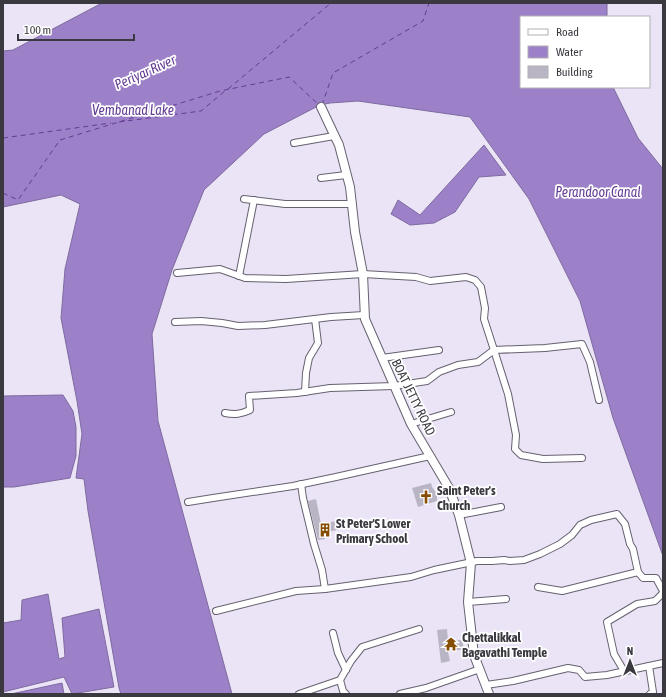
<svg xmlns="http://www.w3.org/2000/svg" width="666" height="697" font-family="'Asap Condensed',sans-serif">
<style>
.water{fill:#9c80c8;stroke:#7f6b9f}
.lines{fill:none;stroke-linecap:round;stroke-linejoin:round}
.ferry{stroke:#633d94;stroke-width:1;stroke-dasharray:5 4;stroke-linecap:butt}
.building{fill:#bab5c5}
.minor-casing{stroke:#66616f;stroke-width:8}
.tertiary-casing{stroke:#66616f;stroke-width:10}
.minor{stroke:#fff;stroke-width:6}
.tertiary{stroke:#fff;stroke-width:8}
.labels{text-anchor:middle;stroke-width:3.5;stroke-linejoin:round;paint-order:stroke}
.street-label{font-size:13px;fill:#3b3940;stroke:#fff}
.poi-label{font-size:13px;font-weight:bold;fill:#3b3940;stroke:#fff;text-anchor:start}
.water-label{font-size:14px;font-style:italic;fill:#633d94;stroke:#fff}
</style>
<rect width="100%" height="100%" fill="#eae4f6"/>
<!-- water -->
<g class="water">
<path d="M102,3H607V17H521V87H613L638,138L663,169V556L613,418L580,301L529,199L470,117L358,101L330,103L320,105L264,134L204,190L172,270L152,334L158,421L232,694H121L119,688L88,511L84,479L76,478L82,434L77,401L61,318L65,269L80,204L61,195L3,207V51L13,50Z"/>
<path d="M484,145L506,175L479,177L455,212L434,223L410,225L391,214L398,200L420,215Z"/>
<path d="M63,395L73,411L76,427V456L70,478L14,487H3V396Z"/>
<path d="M48,594L59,659L65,657L62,618L99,609L114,687L72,694L64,677L3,692V623L21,620L22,600Z"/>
<path d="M62,683L64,694H11Z"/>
</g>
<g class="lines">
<!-- ferry -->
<g class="ferry">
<path d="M228,89L331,3"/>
<path d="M322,105L333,73L423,21L429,3"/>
<path d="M119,122L201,111L225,91"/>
<path d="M3,138L111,123"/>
<path d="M3,193L18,200L60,140L220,91L289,77L319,105"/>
</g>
</g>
<!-- building -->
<g class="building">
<path d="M431,483L432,487L437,494V501L418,507L412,488Z"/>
<path d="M316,499L321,524L349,518L350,527L323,533L325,539L318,540L308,501Z"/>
<path d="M447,629L448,641L462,640L464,649L448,652L450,661L441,663L437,630Z"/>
</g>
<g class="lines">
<!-- minor casing -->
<g class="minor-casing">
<g id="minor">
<path d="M294,143L334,136"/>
<path d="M321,178L346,175"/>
<path d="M244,199L285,204H352"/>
<path d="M177,273L220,269L245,278L286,279L363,274L416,277L430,281L466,277L475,280L481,287L485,308L484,319L494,350L545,348L582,344L590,362L599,400"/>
<path d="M239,276L254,200"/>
<path d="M175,322L201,321L222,323L238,326L265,325L331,317L364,315"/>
<path d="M382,358L439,350"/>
<path d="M305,392L306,373L309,358L318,343L315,319"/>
<path d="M225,413C235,415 241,414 250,410L249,396L297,393L330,388L394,386L427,381L439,372L458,365L478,362L494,350L508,394L516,435L515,449L521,455L543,459L582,458"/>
<path d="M411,424L451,412"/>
<path d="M301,484L303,498L314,544L322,570L325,589"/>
<path d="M188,502L213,498L293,486L336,477L430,456"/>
<path d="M459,515L501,507"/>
<path d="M538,587L562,591L638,572"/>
<path d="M468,602L506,599"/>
<path d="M216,611L296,591L325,589L411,577L434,570L477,561H492L504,560L510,561L524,560L540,554L560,544L572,535L580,525L591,520L617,514L625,524L630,544L633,549L638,572L643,578H656L663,591"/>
<path d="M333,633L338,653L346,670"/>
<path d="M649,666L653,692L650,694"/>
<path d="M624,671L614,654L607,622L637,604L655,601L663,593"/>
<path d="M340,680L351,661L362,647L419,629"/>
<path d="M486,685L513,681L568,668L579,670L585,677L607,675L663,663"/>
<path d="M299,694L340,680L343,691L346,694"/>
<path d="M400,694L426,688L480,669"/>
</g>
</g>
<!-- tertiary casing -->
<g class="tertiary-casing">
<path id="tertiary" d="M321,107L339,145L350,187L355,232L363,274L365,319L411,424L449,488L459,515L471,563L468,602L474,655L489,694"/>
</g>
<!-- minor -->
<use href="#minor" class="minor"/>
<!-- tertiary -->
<use href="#tertiary" class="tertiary"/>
</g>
<!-- icons -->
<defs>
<g id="church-bare" transform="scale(1.08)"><path d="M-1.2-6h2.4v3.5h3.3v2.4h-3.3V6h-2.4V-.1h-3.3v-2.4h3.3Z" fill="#864d00" stroke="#fff" stroke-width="2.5" paint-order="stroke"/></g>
<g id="building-bare" transform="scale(1.08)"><path d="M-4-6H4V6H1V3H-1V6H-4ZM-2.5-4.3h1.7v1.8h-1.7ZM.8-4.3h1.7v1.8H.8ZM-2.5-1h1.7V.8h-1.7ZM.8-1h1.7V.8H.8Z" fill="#864d00" stroke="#fff" stroke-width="2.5" paint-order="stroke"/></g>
<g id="temple-bare" transform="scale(1.08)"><path d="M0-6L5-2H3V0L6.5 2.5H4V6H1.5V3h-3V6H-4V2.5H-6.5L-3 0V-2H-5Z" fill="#864d00" stroke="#fff" stroke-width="2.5" paint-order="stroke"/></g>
</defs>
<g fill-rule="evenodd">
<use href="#church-bare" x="426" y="497"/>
<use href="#building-bare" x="325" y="530"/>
<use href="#temple-bare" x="451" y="644"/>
</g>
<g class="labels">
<!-- street labels -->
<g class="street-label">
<text transform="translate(414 397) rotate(64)" y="5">BOAT JETTY ROAD</text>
</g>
<!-- poi labels -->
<g class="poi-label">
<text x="437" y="495">Saint Peter's<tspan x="437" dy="15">Church</tspan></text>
<text x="336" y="528">St Peter'S Lower<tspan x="336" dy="15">Primary School</tspan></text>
<text x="462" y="642">Chettalikkal<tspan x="462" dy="15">Bagavathi Temple</tspan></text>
</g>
<!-- water labels -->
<g class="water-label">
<text transform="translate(145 72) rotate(-24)" y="5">Periyar River</text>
<text x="133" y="115">Vembanad Lake</text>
<text x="598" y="197">Perandoor Canal</text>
</g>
</g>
<!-- border -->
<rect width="666" height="697" fill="none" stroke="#3b3940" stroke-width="8"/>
<!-- legend -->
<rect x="520" y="16" width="130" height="72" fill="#ffffff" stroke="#b1b0b3"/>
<rect x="528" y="29" width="20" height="6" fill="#ffffff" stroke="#b1b0b3"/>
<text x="556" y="36" font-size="12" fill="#3b3940">Road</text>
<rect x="528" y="46" width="20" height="12" fill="#9c80c8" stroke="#b1b0b3"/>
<text x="556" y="56" font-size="12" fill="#3b3940">Water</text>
<rect x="528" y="66" width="20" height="12" fill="#bab5c5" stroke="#b1b0b3"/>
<text x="556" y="76" font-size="12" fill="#3b3940">Building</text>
<!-- north arrow -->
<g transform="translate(630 661)" stroke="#ffffff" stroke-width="3" paint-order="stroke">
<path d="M0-3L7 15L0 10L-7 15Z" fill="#3b3940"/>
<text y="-6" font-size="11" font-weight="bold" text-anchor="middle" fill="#3b3940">N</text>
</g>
<!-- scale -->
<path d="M18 34v6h116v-6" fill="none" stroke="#3b3940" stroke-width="2"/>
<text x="24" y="34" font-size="12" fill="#3b3940" stroke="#ffffff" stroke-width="3" paint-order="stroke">100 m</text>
</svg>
